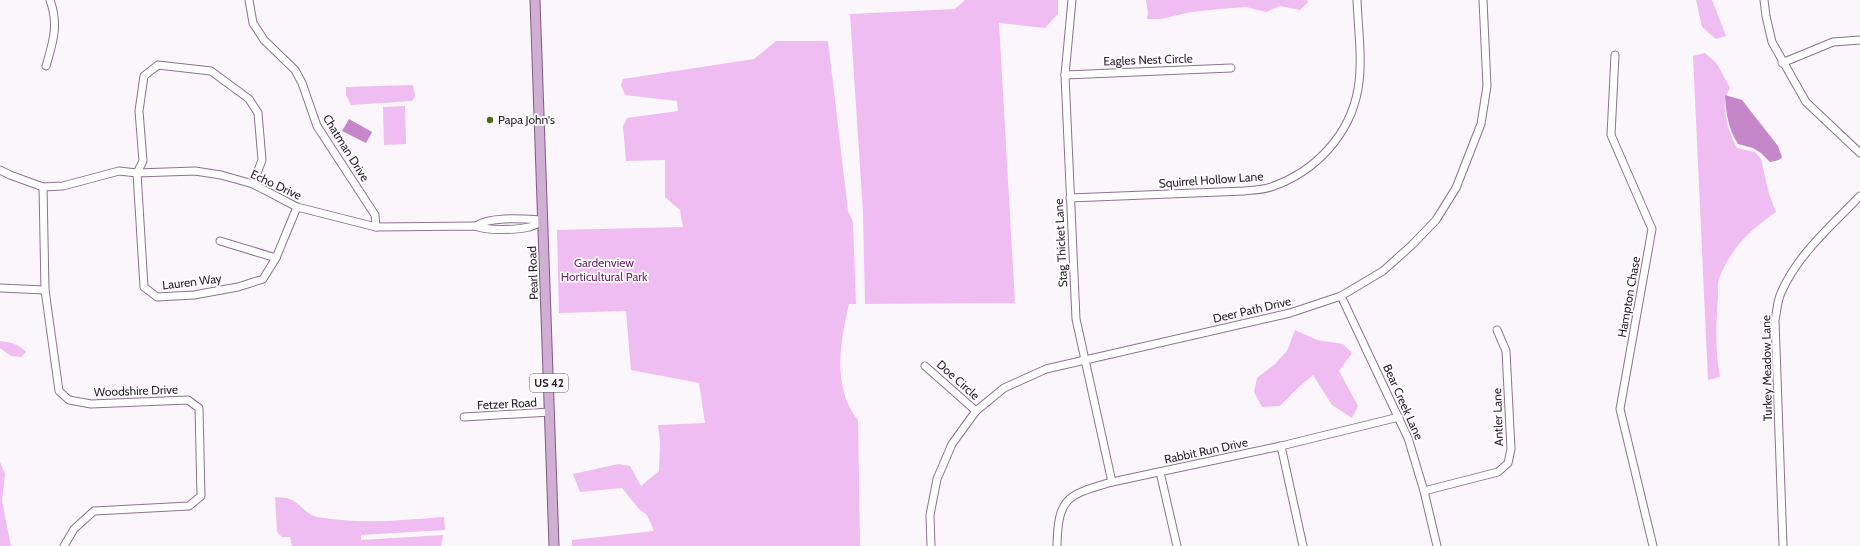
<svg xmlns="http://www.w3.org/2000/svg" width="1860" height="546" font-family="Cabin,sans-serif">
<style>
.green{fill:#efbdf2}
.water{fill:#c687ca}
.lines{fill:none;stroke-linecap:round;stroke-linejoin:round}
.minor-casing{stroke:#8c738e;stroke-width:9}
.major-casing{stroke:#825985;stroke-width:11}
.minor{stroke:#fff;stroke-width:7}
.major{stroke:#d1afd4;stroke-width:9}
.poi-dot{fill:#516a1b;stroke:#fff;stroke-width:1.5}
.labels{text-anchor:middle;stroke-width:3.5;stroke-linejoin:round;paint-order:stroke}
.shield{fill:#fff;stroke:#686168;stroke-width:1}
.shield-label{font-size:11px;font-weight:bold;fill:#281d28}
.street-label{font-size:12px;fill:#281d28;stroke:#fff}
.poi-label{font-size:12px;fill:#281d28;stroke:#fff;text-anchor:start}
.park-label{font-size:12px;fill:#712677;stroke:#fff}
</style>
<rect width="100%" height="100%" fill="#fbf6fc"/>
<!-- green -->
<g class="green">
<path d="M965,0H1058V14L1045,28L999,23L1015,303L865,304L863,213L850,14L955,9Z"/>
<path d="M1146,0H1307L1308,2L1300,10L1280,6L1266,12L1246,7L1220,9L1191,12L1161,19H1147L1148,13Z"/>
<path d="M1696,0H1712L1726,36L1716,39L1702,27Z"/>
<path d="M776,41H828L848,211L853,222L856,304H849C840,342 832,388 858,420L860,546H572V540L654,531L647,515L639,509L622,488L580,492L573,474L618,464L630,466L641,486L659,471L660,442L658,425L705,423L699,383L631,370L626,311L559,313L557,230L683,227L680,210L665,197V160L626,161L623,126L627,118L678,111L677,101L625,95L621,85L623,79L754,59Z"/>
<path d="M1705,53L1717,64L1730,88C1719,104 1728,131 1737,148L1755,152L1761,159L1769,194L1776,212C1751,229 1732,247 1720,276C1717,282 1718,291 1718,297C1716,325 1715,350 1720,377L1708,380L1693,56Z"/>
<path d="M413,85L415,96L412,101L351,105L346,95V87Z"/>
<path d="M405,106L406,144L384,145L383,107Z"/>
<path d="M1295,330L1317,340L1343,344L1352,353L1339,371L1358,406L1352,418L1332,405L1313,375L1299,387L1280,406L1262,407L1254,392L1257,378L1275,364L1287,351Z"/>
<path d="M0,341C10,342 19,344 26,352L21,357L11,356L0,348Z"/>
<path d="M0,462L5,474L2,501L11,546H0Z"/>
<path d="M275,497C280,498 286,497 290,499C301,504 306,515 318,517C362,525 401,520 444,517L445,530L361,535V540L443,535L441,546H292L290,537H282L277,532Z"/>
</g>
<!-- water -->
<g class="water">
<path d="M1725,95L1742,100L1778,146L1782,157L1779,160L1770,162L1761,153L1753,148L1738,144C1728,128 1726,113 1725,95Z"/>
<path d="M349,119L372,132L366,143L342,131Z"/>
</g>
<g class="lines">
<!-- minor casing -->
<g class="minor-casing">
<g id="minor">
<path d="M249,0L253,23L264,40L295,70L302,83L317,126L375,215L376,227"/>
<path d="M1072,0L1065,75L1076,319L1112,482"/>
<path d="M1764,0L1766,16L1772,42L1806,102L1860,153"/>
<path d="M1615,55L1611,135L1652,229L1620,409L1653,546"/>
<path d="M1782,63L1833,42L1860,40"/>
<path d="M46,66C53,42 59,25 50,0"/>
<path d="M1065,75L1231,68"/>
<path d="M0,170L10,175L43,187L63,186L119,171L137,173L195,171L221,175L253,184L297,207L376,227L476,226C486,231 517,230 529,227C534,226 539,223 543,221"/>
<path d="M253,184L262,160L258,113L249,99L211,71L158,65L144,76L139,111L143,161L137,173L144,287L157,297L194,295L238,287L263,279L276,258L297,207"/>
<path d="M43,187L45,290L59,391L69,400L91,404L188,400L199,408L201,496L189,506L94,511L74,529L64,546"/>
<path d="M1070,198L1244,191C1253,190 1263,190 1271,187C1315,172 1350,135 1358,89C1363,60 1358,29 1357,0"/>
<path d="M476,226C490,216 524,219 542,220"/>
<path d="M220,241L276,258"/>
<path d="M0,288L45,290"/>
<path d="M1341,296L1408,438L1424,491L1437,546"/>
<path d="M925,366L976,411"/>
<path d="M464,417L550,412"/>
<path d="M1281,446L1303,546"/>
<path d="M1160,472L1177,546"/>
<path d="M1424,491L1498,472L1508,463L1511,449L1506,351L1497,330"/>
<path d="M931,546L930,515L937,479L952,444L976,411L1004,388L1046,369L1290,313L1341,296L1383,271L1412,245L1436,220L1456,188L1481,124L1487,86L1483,0"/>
<path d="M1057,546C1058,496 1068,495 1112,482L1281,446L1399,417"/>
<path d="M1783,546L1775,320C1777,312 1777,301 1781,293C1797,255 1832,225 1860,196"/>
</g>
</g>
<!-- major casing -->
<g class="major-casing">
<path id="major" d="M535,0L554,546"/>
</g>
<!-- minor -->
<use href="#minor" class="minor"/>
<!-- major -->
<use href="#major" class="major"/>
</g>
<!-- markers -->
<circle class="poi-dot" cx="490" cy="120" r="4"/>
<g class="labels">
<!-- shield labels -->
<rect class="shield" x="530" y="374" width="38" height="18" rx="3"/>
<g class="shield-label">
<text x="549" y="387">US 42</text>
</g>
<!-- street labels -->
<g class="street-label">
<text transform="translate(1148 60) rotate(-2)" y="4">Eagles Nest Circle</text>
<text transform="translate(346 148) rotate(58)" y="4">Chatman Drive</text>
<text transform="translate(1211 180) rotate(-4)" y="4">Squirrel Hollow Lane</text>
<text transform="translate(276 185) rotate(25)" y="4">Echo Drive</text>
<text transform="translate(1061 243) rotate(-93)" y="4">Stag Thicket Lane</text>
<text transform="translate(533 273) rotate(-92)" y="4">Pearl Road</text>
<text transform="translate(192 282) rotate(-7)" y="4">Lauren Way</text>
<text transform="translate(1629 297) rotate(-80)" y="4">Hampton Chase</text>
<text transform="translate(1252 310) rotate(-13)" y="4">Deer Path Drive</text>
<text transform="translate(1767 368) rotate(-91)" y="4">Turkey Meadow Lane</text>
<text transform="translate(958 380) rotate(42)" y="4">Doe Circle</text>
<text transform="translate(136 391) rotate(-2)" y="4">Woodshire Drive</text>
<text transform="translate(1403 402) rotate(66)" y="4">Bear Creek Lane</text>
<text transform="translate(507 404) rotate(-3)" y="4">Fetzer Road</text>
<text transform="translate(1498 417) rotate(-92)" y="4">Antler Lane</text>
<text transform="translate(1206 451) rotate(-12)" y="4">Rabbit Run Drive</text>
</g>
<!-- poi labels -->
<g class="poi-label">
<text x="498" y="124">Papa John's</text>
</g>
<!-- park labels -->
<g class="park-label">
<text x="604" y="267">Gardenview<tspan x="604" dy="14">Horticultural Park</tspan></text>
</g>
</g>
</svg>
